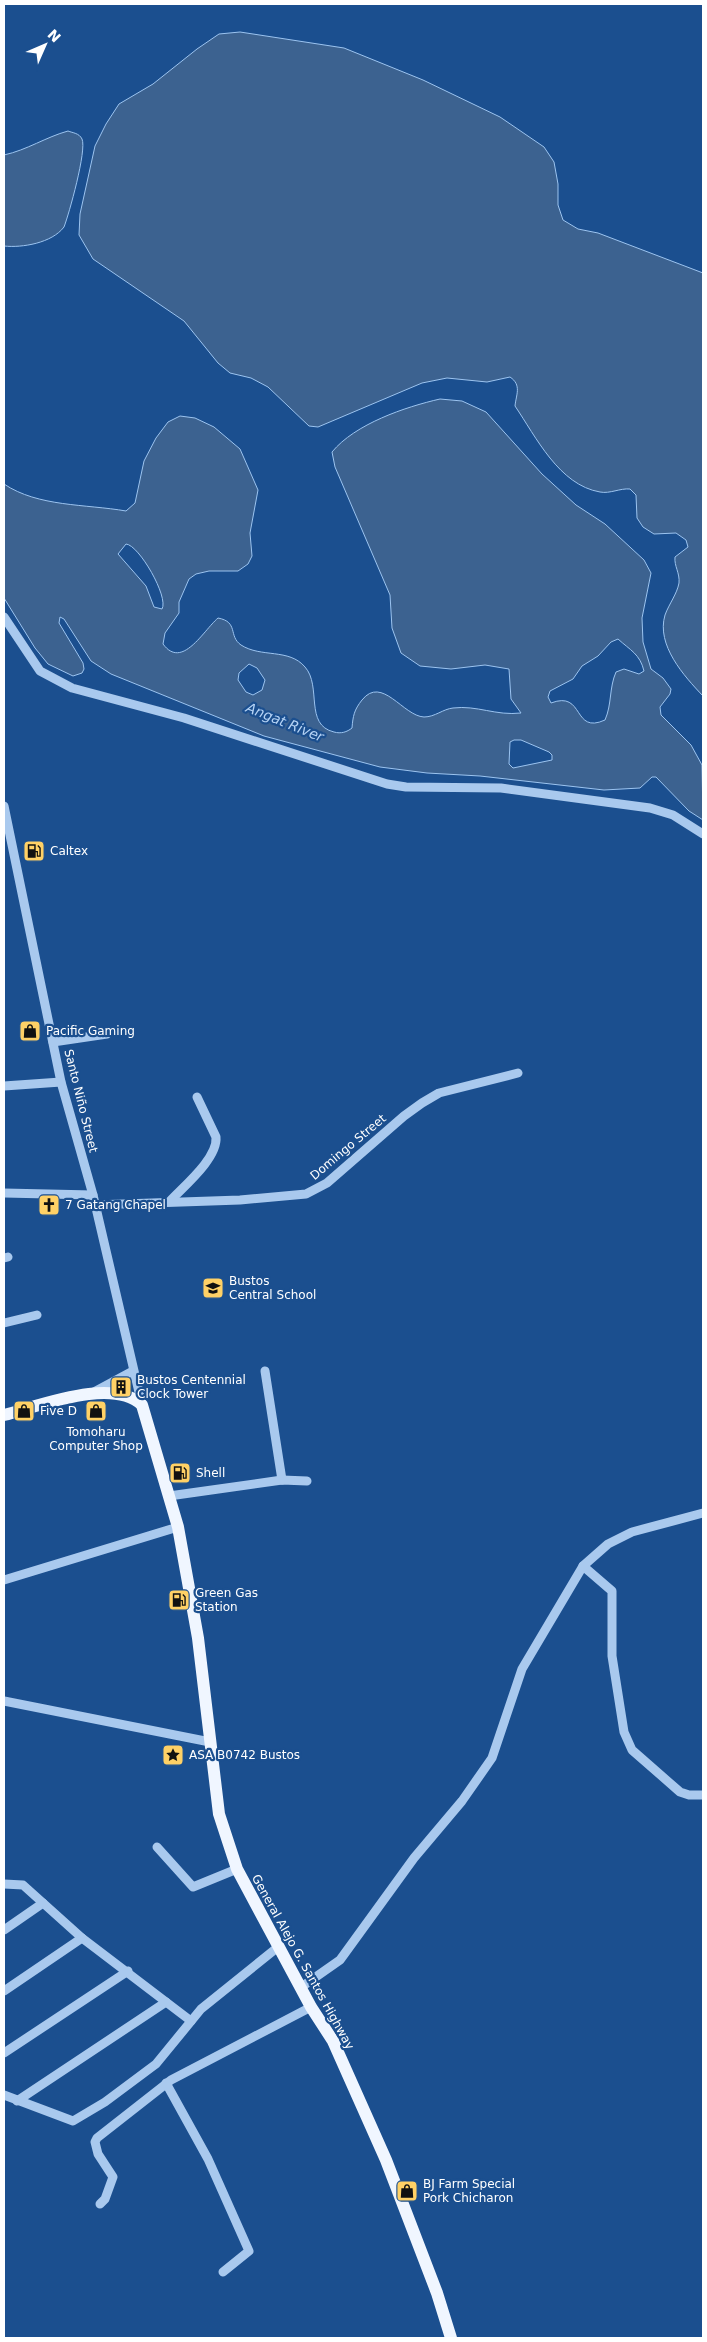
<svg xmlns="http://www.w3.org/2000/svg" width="707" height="2342" font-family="'DejaVu Sans',sans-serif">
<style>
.water{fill:#3c6290;stroke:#9cc4f0;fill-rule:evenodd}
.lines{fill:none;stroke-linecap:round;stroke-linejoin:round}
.minor{stroke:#a9c9ee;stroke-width:9}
.major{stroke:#f0f6ff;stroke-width:12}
.labels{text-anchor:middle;stroke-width:4.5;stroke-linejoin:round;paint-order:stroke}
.poi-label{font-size:12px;fill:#fff;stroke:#1b4f8f;text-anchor:start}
.street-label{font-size:12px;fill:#fff;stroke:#1b4f8f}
.water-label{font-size:14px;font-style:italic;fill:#b5d3f5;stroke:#1b4f8f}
</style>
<rect width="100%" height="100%" fill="#1b4f8f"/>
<!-- water -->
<g class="water">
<path d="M240,32L344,48L423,80L500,117L544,147L554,162L558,184V205L563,220L578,229L598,233L703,273V696C684,676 656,645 665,615C669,604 677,594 679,583C680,573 674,566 675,557L688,547L686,540L676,533L654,534L643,527L637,518L636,495L630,489C620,488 610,494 600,492C559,485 536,437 515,406C516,395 522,385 510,377L487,382L447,378L422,383L318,427L309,426L268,387L251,378L230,373L218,363L184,321L93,259L79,235L80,214L95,146L106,124L119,104L153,84L197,49L219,34Z"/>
<path d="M68,131C73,133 79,133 82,139C87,150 69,214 64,227C52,243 22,248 4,246V155C27,150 46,137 68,131Z"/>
<path d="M440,399L462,401L486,412L542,474L576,505L605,524L644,560L651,573L642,618L643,642L651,669L663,678L671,689L670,694L660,707L661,715L691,745L702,765L703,820L689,811L656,777H652L640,788L604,790L480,776L427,773L380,767L264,736L111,674L91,661L64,619L60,617L59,623L83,663L84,669L82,673L73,676L48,664L35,648L4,598V484C38,507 86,504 126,511L135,503L144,461L156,438L168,422L180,416L195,418L214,427L240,449L258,490L250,533L252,556L248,564L238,571H209L196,574L189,579L179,602V613L165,633L163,644C182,670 203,631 218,618C239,622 228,636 241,645C261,658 289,648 305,667C322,686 304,725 334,732C341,734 347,732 352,728C353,716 354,710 362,700C382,675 403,716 424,717C435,717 443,709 453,708C477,705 496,716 521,713L511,699L509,669L485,665L451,669L420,666L401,653L392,628L390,595L335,467L332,452C355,424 405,407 440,399ZM126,544C139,545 169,597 162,609L154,607L146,586L118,554ZM618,639C630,650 640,654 644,671L639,674L624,669L616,672C609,688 612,704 605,720C572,735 585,690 551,703L548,697L550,691L573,679L582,666L598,656L611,642ZM249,664L257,668L265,680L262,690L253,695L246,692L238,680L239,673ZM514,740H521L549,752L552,755V760L513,768L509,764L510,742Z"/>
</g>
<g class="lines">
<!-- minor -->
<g class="minor">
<path d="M4,617L40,671L72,688L184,718L387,784L406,787L501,788L650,808L673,815L703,834"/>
<path d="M4,806L61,1082L93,1195L142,1405"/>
<path d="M53,1042L107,1034"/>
<path d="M4,1086L61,1082"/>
<path d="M4,1193L93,1195"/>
<path d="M170,1201C184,1186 218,1158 216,1137L197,1097"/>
<path d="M94,1205L240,1200L306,1194L327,1183L404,1116L422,1103L439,1093L518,1073"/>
<path d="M4,1258L8,1257"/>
<path d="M4,1323L37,1315"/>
<path d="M265,1371L282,1480"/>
<path d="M94,1392L133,1371"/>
<path d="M169,1496L282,1480L307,1481"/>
<path d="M583,1566L612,1591V1656L624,1732L632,1750L680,1792L689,1795H703"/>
<path d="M4,1580L178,1527"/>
<path d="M4,1701L210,1742"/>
<path d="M157,1847L193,1887L237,1869"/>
<path d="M4,1884L23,1885L82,1938L191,2021"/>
<path d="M4,1930L43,1903"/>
<path d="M300,1988L340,1960L414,1858L462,1801L492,1758L522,1669L583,1566L608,1544L632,1532L703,1513"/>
<path d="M4,1991L82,1938"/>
<path d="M4,2053L128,1971"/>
<path d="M166,2083L208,2159L249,2251L223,2272"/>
<path d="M4,2095L73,2121L105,2102L156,2064L201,2009L278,1947"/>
<path d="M17,2101L166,2002"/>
<path d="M100,2204L105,2199L113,2177L98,2154L95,2142L97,2138L171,2080L311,2007"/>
</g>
<!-- major -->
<path class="major" d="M4,1415C40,1406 112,1377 142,1405L178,1527L198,1638L219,1814L237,1869L311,2007L333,2041L386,2160L437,2293L451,2338"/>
</g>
<!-- icons -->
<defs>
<g id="fuel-square" transform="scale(1.125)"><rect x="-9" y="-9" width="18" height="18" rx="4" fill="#ffd166" stroke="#1b4f8f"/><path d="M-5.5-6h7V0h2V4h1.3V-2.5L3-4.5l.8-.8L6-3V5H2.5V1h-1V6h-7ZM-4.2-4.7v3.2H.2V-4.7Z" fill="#111"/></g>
<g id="shop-square" transform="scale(1.125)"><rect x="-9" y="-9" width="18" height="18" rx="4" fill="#ffd166" stroke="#1b4f8f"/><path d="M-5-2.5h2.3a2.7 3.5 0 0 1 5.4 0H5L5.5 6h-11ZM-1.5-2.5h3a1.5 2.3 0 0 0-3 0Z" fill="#111"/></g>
<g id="church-square" transform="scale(1.125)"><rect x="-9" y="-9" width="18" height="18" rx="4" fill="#ffd166" stroke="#1b4f8f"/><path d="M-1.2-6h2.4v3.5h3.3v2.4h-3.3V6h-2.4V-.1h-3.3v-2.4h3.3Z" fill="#111"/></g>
<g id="school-square" transform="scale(1.125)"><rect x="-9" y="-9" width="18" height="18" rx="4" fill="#ffd166" stroke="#1b4f8f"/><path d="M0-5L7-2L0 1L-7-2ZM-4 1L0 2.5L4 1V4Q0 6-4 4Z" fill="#111"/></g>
<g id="building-square" transform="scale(1.125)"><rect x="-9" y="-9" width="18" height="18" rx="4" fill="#ffd166" stroke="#1b4f8f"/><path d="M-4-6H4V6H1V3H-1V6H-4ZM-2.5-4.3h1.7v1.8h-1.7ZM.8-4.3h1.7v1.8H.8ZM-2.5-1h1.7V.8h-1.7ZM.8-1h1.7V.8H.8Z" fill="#111"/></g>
<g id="sight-square" transform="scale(1.125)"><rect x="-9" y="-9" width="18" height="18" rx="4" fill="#ffd166" stroke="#1b4f8f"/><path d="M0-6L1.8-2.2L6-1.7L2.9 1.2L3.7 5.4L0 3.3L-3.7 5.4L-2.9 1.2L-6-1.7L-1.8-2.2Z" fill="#111"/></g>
</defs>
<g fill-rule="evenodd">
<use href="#fuel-square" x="34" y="851"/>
<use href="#shop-square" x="30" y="1031"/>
<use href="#church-square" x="49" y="1205"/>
<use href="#school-square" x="213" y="1288"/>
<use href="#building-square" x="121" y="1387"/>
<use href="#shop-square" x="24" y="1411"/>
<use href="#shop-square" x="96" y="1411"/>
<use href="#fuel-square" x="180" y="1473"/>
<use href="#fuel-square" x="179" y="1600"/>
<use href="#sight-square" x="173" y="1755"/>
<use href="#shop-square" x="407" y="2191"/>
</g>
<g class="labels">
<!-- poi labels -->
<g class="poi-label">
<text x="50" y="855">Caltex</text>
<text x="46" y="1035">Pacific Gaming</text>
<text x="65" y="1209">7 Gatang Chapel</text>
<text x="229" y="1285">Bustos<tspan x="229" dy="14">Central School</tspan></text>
<text x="137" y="1384">Bustos Centennial<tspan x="137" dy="14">Clock Tower</tspan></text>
<text x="40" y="1415">Five D</text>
<text x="96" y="1436" text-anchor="middle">Tomoharu<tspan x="96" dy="14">Computer Shop</tspan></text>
<text x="196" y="1477">Shell</text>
<text x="195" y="1597">Green Gas<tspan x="195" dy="14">Station</tspan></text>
<text x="189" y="1759">ASA B0742 Bustos</text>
<text x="423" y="2188">BJ Farm Special<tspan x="423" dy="14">Pork Chicharon</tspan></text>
</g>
<!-- street labels -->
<g class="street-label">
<text transform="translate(81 1101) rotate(76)" y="4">Santo Niño Street</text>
<text transform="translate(348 1147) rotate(-40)" y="4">Domingo Street</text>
<text transform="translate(303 1962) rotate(61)" y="4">General Alejo G. Santos Highway</text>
</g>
<!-- water labels -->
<g class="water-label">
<text transform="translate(285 722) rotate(22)" y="5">Angat River</text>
</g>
</g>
<!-- border -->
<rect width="707" height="2342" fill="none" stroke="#ffffff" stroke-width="10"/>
<!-- north arrow -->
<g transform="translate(45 45) rotate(45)" stroke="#1b4f8f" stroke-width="4" paint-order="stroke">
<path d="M0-4L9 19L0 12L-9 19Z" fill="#ffffff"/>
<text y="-8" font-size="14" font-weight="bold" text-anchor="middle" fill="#ffffff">N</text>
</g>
</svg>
